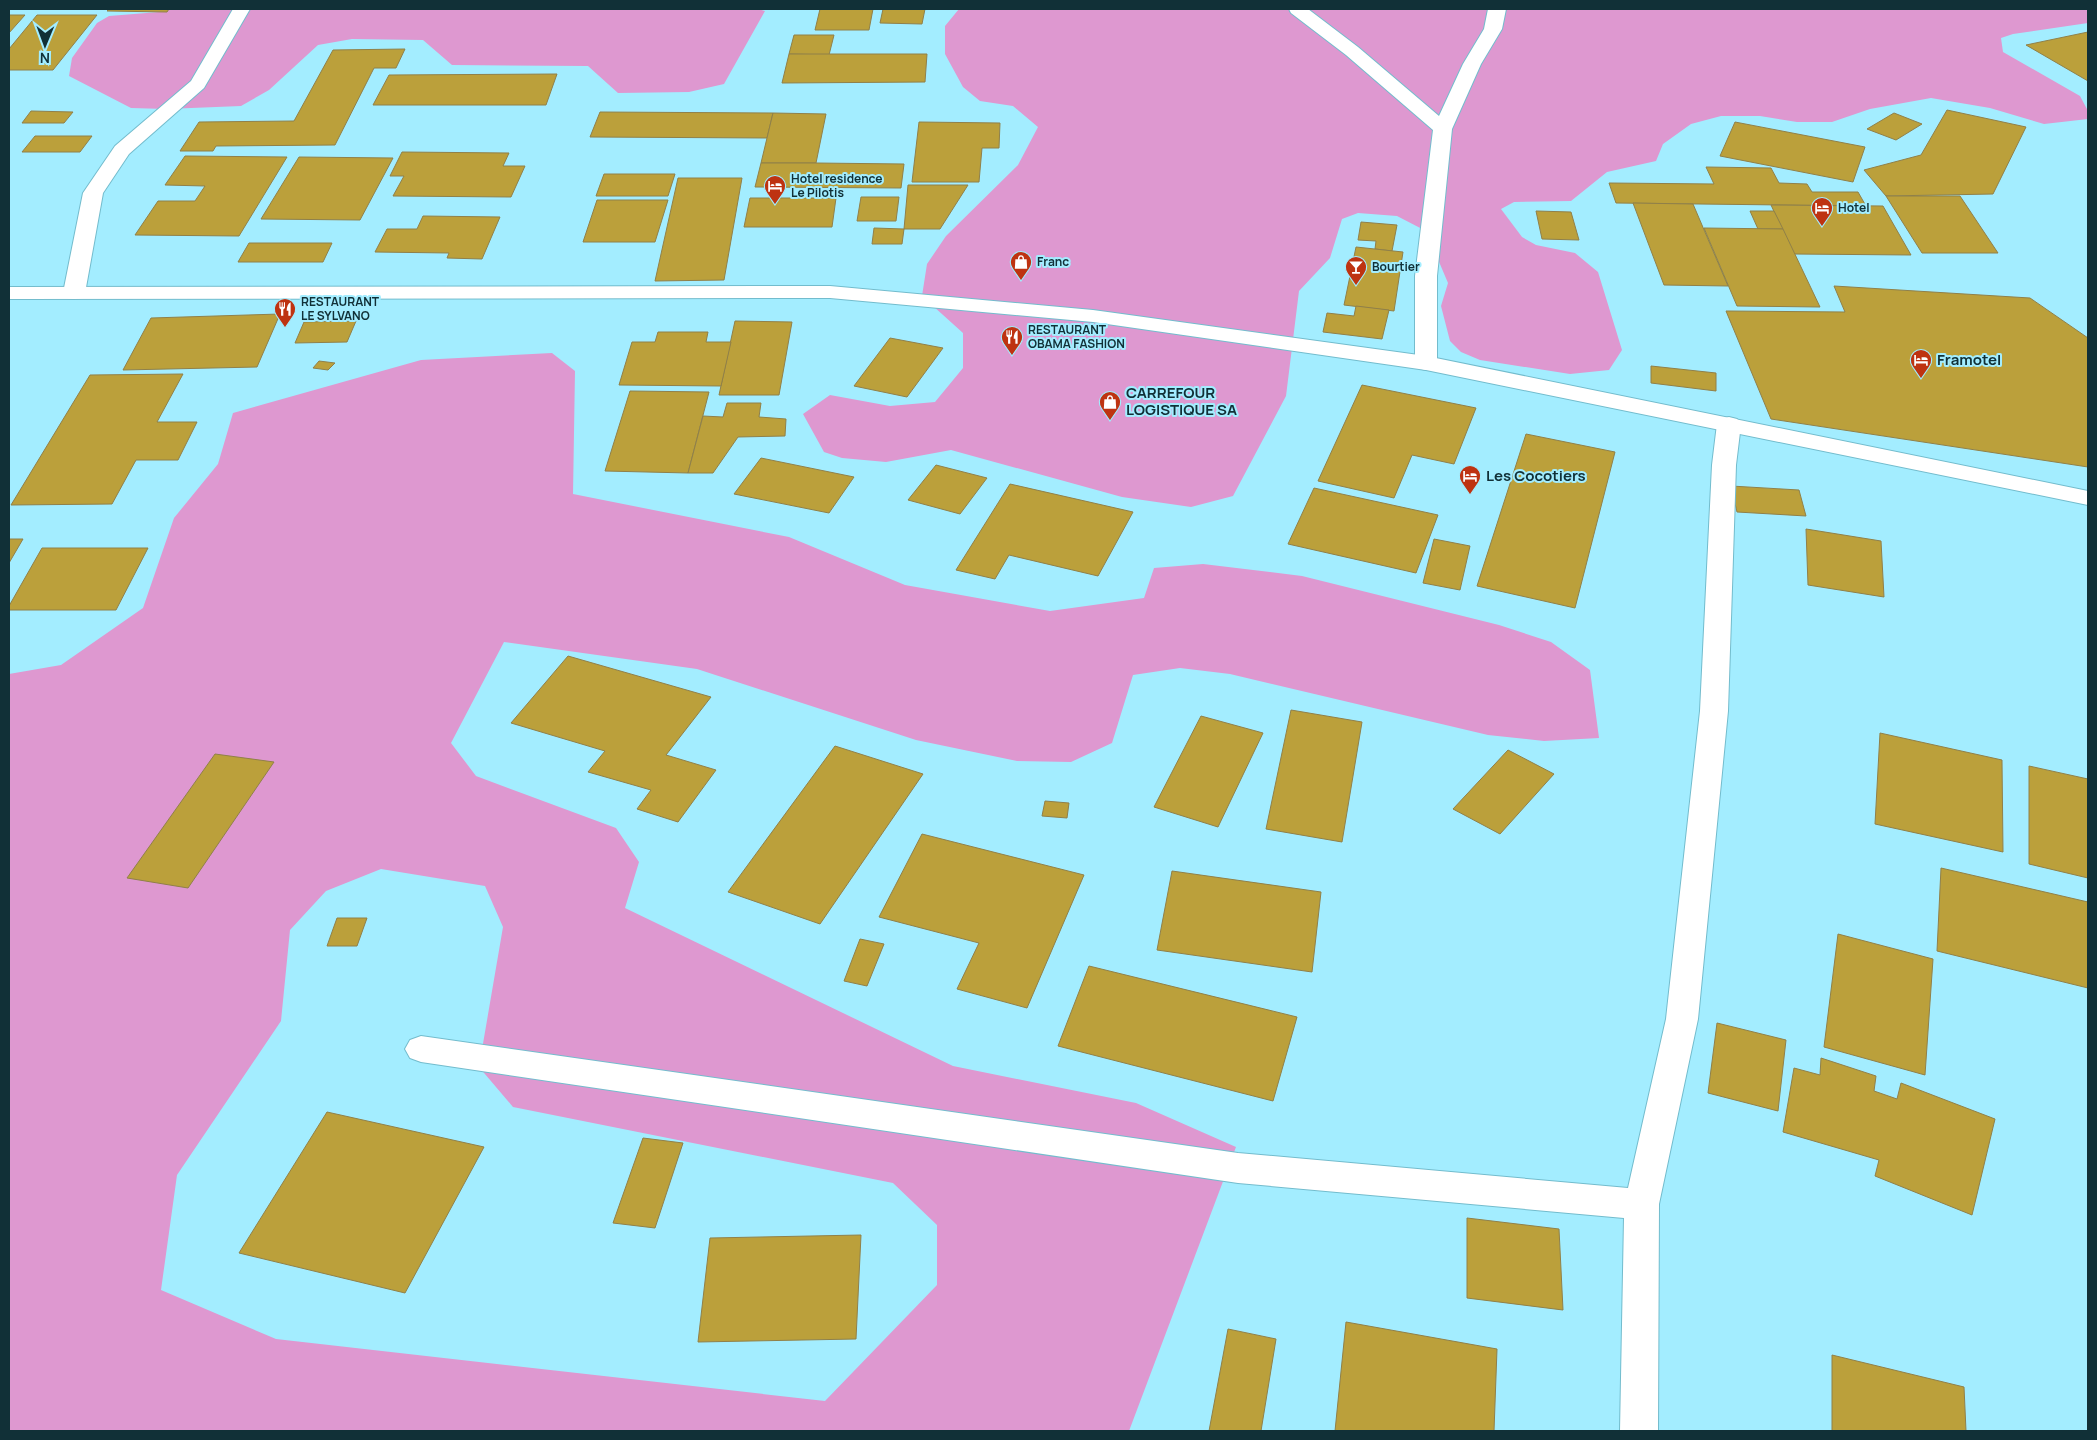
<svg xmlns="http://www.w3.org/2000/svg" width="2097" height="1440" font-family="Manrope,sans-serif">
<style>
.green{fill:#de98d0;fill-rule:evenodd}
.building{fill:#bba03b;stroke:#908049}
.lines{fill:none;stroke-linecap:round;stroke-linejoin:round}
.street-casing{stroke:#73bccd;stroke-width:2}
.secondary-casing{stroke:#73bccd;stroke-width:2}
.street{fill:#fff;fill-rule:evenodd}
.secondary{fill:#fff;fill-rule:evenodd}
.labels{text-anchor:middle;stroke-width:4;stroke-linejoin:round;paint-order:stroke}
.far-poi-label{font-size:12px;font-weight:bold;fill:#113037;stroke:#a3edff;text-anchor:start}
.poi-label{font-size:15px;font-weight:bold;fill:#113037;stroke:#a3edff;text-anchor:start}
</style>
<rect width="100%" height="100%" fill="#a3edff"/>
<!-- green -->
<g class="green">
<path d="M170,9H758L765,11L724,84L689,92L618,93L588,66L452,65L423,40L352,39L318,45L269,90L241,106L166,109L131,108L69,76L72,58L97,23L109,16L159,12Z"/>
<path d="M959,9H2088V23L2013,34L2001,38L2003,52L2080,96L2088,111V119L2044,124L1990,108L1931,98L1870,109L1832,122H1797L1760,116H1721L1691,124L1663,144L1656,161L1607,172L1571,201L1514,202L1501,209L1522,237L1536,245L1575,253L1598,272L1622,350L1609,370L1570,374L1480,360L1461,352L1450,341L1441,306L1448,283L1426,231L1397,216L1358,213L1342,219L1330,258L1299,291L1286,396L1233,496L1191,507L1122,497L951,450L886,462L842,458L824,452L803,414L830,395L890,406L935,402L963,368V333L922,296L927,264L946,236L1018,165L1038,127L1013,106L980,101L963,87L945,54V26Z"/>
<path d="M552,353L575,371L573,494L789,537L905,585L1050,611L1144,598L1154,568L1203,564L1302,576L1499,625L1551,642L1590,670L1599,738L1544,741L1488,735L1230,674L1180,668L1133,675L1112,743L1071,762L1017,761L916,740L697,669L504,642L451,743L476,776L616,828L639,862L625,908L953,1066L1136,1103L1236,1147L1129,1431H9V674L61,665L143,608L174,518L218,464L233,413L421,360ZM381,869L485,886L503,927L479,1067L513,1107L893,1183L937,1225V1285L825,1401L276,1339L161,1290L177,1175L281,1021L290,930L326,891Z"/>
</g>
<!-- building -->
<g class="building">
<path d="M109,9H169L167,12L107,11Z"/>
<path d="M820,9H873L869,30H815Z"/>
<path d="M883,9H925L922,24L880,23Z"/>
<path d="M9,15H25L9,33Z"/>
<path d="M37,15H97L53,70H9V49Z"/>
<path d="M2088,32V81L2026,45Z"/>
<path d="M794,35H834L829,55L789,54Z"/>
<path d="M405,49L396,68H374L335,145L216,146L213,151H180L199,122L294,121L333,50Z"/>
<path d="M789,54H927L925,82L782,83Z"/>
<path d="M557,74L546,105H373L389,75Z"/>
<path d="M1947,110L2026,127L1993,194L1886,196L1864,170L1921,155Z"/>
<path d="M31,111L73,112L64,123H22Z"/>
<path d="M600,112L773,113L767,138L590,137Z"/>
<path d="M773,113L826,114L816,163H761Z"/>
<path d="M1894,113L1922,124L1896,140L1867,129Z"/>
<path d="M919,122L1000,123L999,148H982L979,182H912Z"/>
<path d="M1735,122L1865,147L1853,182L1720,156Z"/>
<path d="M35,136H92L80,152H22Z"/>
<path d="M402,152L509,153L503,166H525L511,197L393,196L404,176H390Z"/>
<path d="M185,156L287,157L239,236L135,235L158,201H195L205,186L165,185Z"/>
<path d="M299,157L393,158L360,220L261,219Z"/>
<path d="M761,163H816L904,164L901,188L755,187Z"/>
<path d="M1706,167L1771,168L1779,183L1807,184L1812,192H1858L1866,206L1616,203L1609,183L1714,184Z"/>
<path d="M604,174H675L668,196H596Z"/>
<path d="M678,178H742L724,280L655,281Z"/>
<path d="M908,185H968L940,229H904Z"/>
<path d="M1886,196H1960L1998,253H1922Z"/>
<path d="M861,197H899L896,221H857Z"/>
<path d="M750,198H836L832,227H744Z"/>
<path d="M597,200H668L655,242H583Z"/>
<path d="M1633,203L1693,204L1728,286L1664,285Z"/>
<path d="M1771,205L1883,206L1911,255L1794,254Z"/>
<path d="M1536,211L1571,212L1579,240L1542,239Z"/>
<path d="M1750,211H1774L1783,229H1758Z"/>
<path d="M423,216L500,217L482,259L447,258L449,253L375,252L387,229H417Z"/>
<path d="M1361,222L1397,225L1392,251L1375,249L1376,241L1358,240Z"/>
<path d="M874,228L904,229L902,244H872Z"/>
<path d="M1704,228L1783,229L1820,307L1737,306Z"/>
<path d="M249,243H332L323,262H238Z"/>
<path d="M1356,247L1403,252L1394,311L1344,305Z"/>
<path d="M1834,286L2030,298L2088,338V467L1771,419L1726,311L1845,312Z"/>
<path d="M1356,306L1389,310L1382,339L1323,332L1327,313L1354,316Z"/>
<path d="M280,314L257,367L123,370L151,318Z"/>
<path d="M356,321L347,342L295,343L304,322Z"/>
<path d="M735,321L792,322L779,395H719Z"/>
<path d="M658,332H708L706,342H731L721,386L619,385L632,342H655Z"/>
<path d="M890,338L943,348L907,397L854,386Z"/>
<path d="M319,361L335,363L328,370L313,368Z"/>
<path d="M1651,366L1716,373V391L1651,383Z"/>
<path d="M183,374L157,422H197L178,460H136L112,504L11,505L90,375Z"/>
<path d="M1362,385L1476,408L1454,464L1412,455L1394,498L1318,481Z"/>
<path d="M630,391L709,392L688,473L605,471Z"/>
<path d="M727,403H761L759,417L786,419L785,436L738,437L713,473H688L703,416L723,417Z"/>
<path d="M1526,434L1615,452L1575,608L1477,586Z"/>
<path d="M761,458L854,477L829,513L734,494Z"/>
<path d="M936,465L987,478L960,514L908,500Z"/>
<path d="M1010,484L1133,512L1098,576L1009,555L995,579L956,570Z"/>
<path d="M1731,486L1799,490L1806,516L1737,512Z"/>
<path d="M1314,488L1438,515L1416,573L1288,544Z"/>
<path d="M1806,529L1881,541L1884,597L1808,585Z"/>
<path d="M9,539H23L9,563Z"/>
<path d="M1434,539L1470,546L1460,590L1423,583Z"/>
<path d="M42,548H148L116,610H9V606Z"/>
<path d="M568,656L711,697L666,755L716,770L678,822L637,809L651,790L588,772L605,751L511,723Z"/>
<path d="M1291,710L1362,722L1342,842L1266,829Z"/>
<path d="M1201,716L1263,733L1218,827L1154,807Z"/>
<path d="M1880,733L2002,760L2003,852L1875,824Z"/>
<path d="M835,746L923,774L820,924L728,892Z"/>
<path d="M1508,750L1554,774L1500,834L1453,809Z"/>
<path d="M215,754L274,762L188,888L127,878Z"/>
<path d="M2029,766L2088,779V878L2029,864Z"/>
<path d="M1045,801L1069,803L1067,818L1042,816Z"/>
<path d="M922,834L1084,875L1027,1008L957,989L979,943L879,917Z"/>
<path d="M1941,868L2088,902V988L1937,951Z"/>
<path d="M1172,871L1321,892L1312,972L1157,950Z"/>
<path d="M337,918H367L357,946H327Z"/>
<path d="M1838,934L1933,959L1925,1075L1824,1047Z"/>
<path d="M860,939L884,944L867,986L844,981Z"/>
<path d="M1089,966L1297,1017L1273,1101L1058,1046Z"/>
<path d="M1717,1023L1786,1040L1778,1111L1708,1093Z"/>
<path d="M1821,1058L1876,1076L1874,1091L1897,1099L1901,1083L1995,1119L1972,1215L1875,1176L1879,1160L1783,1132L1794,1068L1820,1075Z"/>
<path d="M327,1112L484,1147L405,1293L239,1253Z"/>
<path d="M643,1138L683,1143L655,1228L613,1223Z"/>
<path d="M1467,1218L1559,1229L1563,1310L1467,1298Z"/>
<path d="M861,1235L856,1339L698,1342L710,1238Z"/>
<path d="M1346,1322L1497,1349L1494,1431H1335Z"/>
<path d="M1228,1329L1276,1339L1261,1431H1209Z"/>
<path d="M1832,1355L1964,1387L1966,1431H1832Z"/>
</g>
<g class="lines">
<!-- street casing -->
<g class="street-casing">
<g id="street">
<path d="M233,9H250L204,88L129,154L103,193L85,293L82,298L74,299L66,298L63,293L83,193L115,146L191,81Z"/>
<path d="M1289,9H1308L1358,47L1439,116L1463,64L1484,29L1488,9H1506L1502,29L1481,64L1452,129L1437,276V363L1434,368L1426,370L1418,368L1415,363V276L1433,130L1346,55L1291,13Z"/>
<path d="M1729,417L1737,419L1741,424L1736,465L1728,711L1698,1019L1659,1204L1658,1431H1620L1624,1218L1238,1183L421,1062L410,1058L405,1049L410,1040L421,1036L1238,1153L1628,1188L1666,1019L1700,711L1712,465L1717,424L1721,419Z"/>
</g>
</g>
<!-- secondary casing -->
<g class="secondary-casing">
<path id="secondary" d="M830,286L1093,310L1426,356L2088,491V505L1426,370L1093,322L830,298L9,299V287Z"/>
</g>
<!-- street -->
<use href="#street" class="street"/>
<!-- secondary -->
<use href="#secondary" class="secondary"/>
</g>
<!-- icons -->
<defs>
<g id="hotel-pin" transform="scale(1.125)"><path d="M0 17L-7.5 6A9.5 9.5 0 1 1 7.5 6Z" fill="#be3311" stroke="#a3edff"/><path d="M-6-4.5h1.5V1H6V5H4.5V3h-9V5H-6ZM-4 0a1.8 1.8 0 1 1 3.6 0ZM.5 0V-2.5h3Q6-2.5 6 0Z" fill="#fff"/></g>
<g id="shop-pin" transform="scale(1.125)"><path d="M0 17L-7.5 6A9.5 9.5 0 1 1 7.5 6Z" fill="#be3311" stroke="#a3edff"/><path d="M-5-2.5h2.3a2.7 3.5 0 0 1 5.4 0H5L5.5 6h-11ZM-1.5-2.5h3a1.5 2.3 0 0 0-3 0Z" fill="#fff"/></g>
<g id="bar-pin" transform="scale(1.125)"><path d="M0 17L-7.5 6A9.5 9.5 0 1 1 7.5 6Z" fill="#be3311" stroke="#a3edff"/><path d="M-6-5H6L.8 .8V4.5H3.5V6h-7V4.5H-.8V.8Z" fill="#fff"/></g>
<g id="restaurant-pin" transform="scale(1.125)"><path d="M0 17L-7.5 6A9.5 9.5 0 1 1 7.5 6Z" fill="#be3311" stroke="#a3edff"/><path d="M-5-6h1v4h1v-4h1v4h1v-4h1v5L-1.5 .5V6h-2V.5L-5-1ZM5-6V6H3V1.5H1.5Q1.5-4 5-6Z" fill="#fff"/></g>
</defs>
<g fill-rule="evenodd">
<use href="#hotel-pin" x="775" y="186"/>
<use href="#hotel-pin" x="1822" y="208"/>
<use href="#shop-pin" x="1021" y="262"/>
<use href="#bar-pin" x="1356" y="267"/>
<use href="#restaurant-pin" x="285" y="309"/>
<use href="#restaurant-pin" x="1012" y="337"/>
<use href="#hotel-pin" x="1921" y="360"/>
<use href="#shop-pin" x="1110" y="402"/>
<use href="#hotel-pin" x="1470" y="476"/>
</g>
<g class="labels">
<!-- far-poi labels -->
<g class="far-poi-label">
<text x="791" y="183">Hotel residence<tspan x="791" dy="14">Le Pilotis</tspan></text>
<text x="1838" y="212">Hotel</text>
<text x="1037" y="266">Franc</text>
<text x="1372" y="271">Bourtier</text>
<text x="301" y="306">RESTAURANT<tspan x="301" dy="14">LE SYLVANO</tspan></text>
<text x="1028" y="334">RESTAURANT<tspan x="1028" dy="14">OBAMA FASHION</tspan></text>
</g>
<!-- poi labels -->
<g class="poi-label">
<text x="1937" y="365">Framotel</text>
<text x="1126" y="398">CARREFOUR<tspan x="1126" dy="17">LOGISTIQUE SA</tspan></text>
<text x="1486" y="481">Les Cocotiers</text>
</g>
</g>
<!-- border -->
<rect width="2097" height="1440" fill="none" stroke="#113037" stroke-width="20"/>
<!-- north arrow -->
<g transform="translate(45 45) rotate(181)" stroke="#a3edff" stroke-width="4" paint-order="stroke">
<path d="M0-4L9 19L0 12L-9 19Z" fill="#113037"/>
<text y="-8" font-size="14" font-weight="bold" text-anchor="middle" fill="#113037">N</text>
</g>
</svg>
